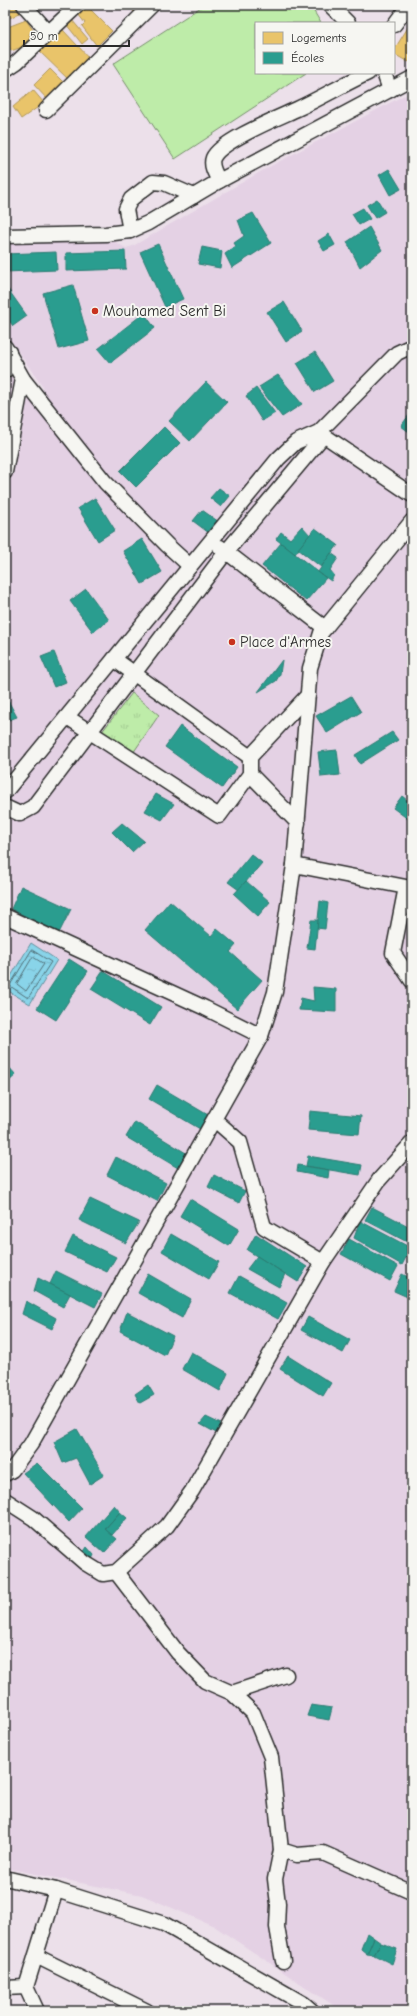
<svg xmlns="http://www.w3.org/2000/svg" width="417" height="2016" font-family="'Comic Neue',sans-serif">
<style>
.built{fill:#e4d1e4}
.grass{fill:#beeca9;stroke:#748c6a}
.park{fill:url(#park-tufts);stroke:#748c6a}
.water{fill:url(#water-ripples);stroke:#63909d}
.homes{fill:#e9c46a;stroke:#b09657}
.schools{fill:#2a9d8f;stroke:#2a7b71}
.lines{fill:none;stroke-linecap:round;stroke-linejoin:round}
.shore{stroke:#516f77;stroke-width:1}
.minor-casing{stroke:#2b2b2b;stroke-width:17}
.minor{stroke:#f6f6f2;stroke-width:14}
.poi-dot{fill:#c8321e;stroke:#f6f6f2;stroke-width:1.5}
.labels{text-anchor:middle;stroke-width:4;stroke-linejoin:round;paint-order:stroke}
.poi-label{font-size:15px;fill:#2b2b2b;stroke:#f6f6f2;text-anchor:start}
</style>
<defs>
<pattern id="park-tufts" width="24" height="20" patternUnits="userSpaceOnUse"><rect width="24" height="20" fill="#beeca9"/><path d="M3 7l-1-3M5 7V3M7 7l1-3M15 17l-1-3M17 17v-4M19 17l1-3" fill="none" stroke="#a3cb92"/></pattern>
<pattern id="water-ripples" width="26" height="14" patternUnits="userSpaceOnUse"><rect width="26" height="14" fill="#89d4e9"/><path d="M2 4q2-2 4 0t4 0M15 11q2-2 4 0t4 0" fill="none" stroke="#76b6c8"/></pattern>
</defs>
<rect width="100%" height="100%" fill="#ece0ea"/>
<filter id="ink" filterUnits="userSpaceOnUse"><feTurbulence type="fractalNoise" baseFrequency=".025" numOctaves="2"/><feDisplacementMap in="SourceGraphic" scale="8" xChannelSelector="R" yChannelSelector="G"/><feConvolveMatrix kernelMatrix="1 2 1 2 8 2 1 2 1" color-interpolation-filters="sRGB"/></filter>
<g filter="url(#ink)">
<!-- built -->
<path class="built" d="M412,94V2011H342L214,1926L142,1895L5,1868V372L13,377L27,402L44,389L5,332V243L113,241L126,248L133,246L267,168L403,96Z"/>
<!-- grass -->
<path class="grass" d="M204,5H310L321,23H256V73H306L175,159L113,64Z"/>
<!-- park -->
<path class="park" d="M132,693L159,715L133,753L101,733Z"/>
<!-- water -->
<path class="water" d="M31,943L57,960L30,1004L5,989V986Z"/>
<!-- homes -->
<g class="homes">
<path d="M5,5H22L25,10L10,18L7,15L5,17Z"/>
<path d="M129,5H147L137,16Z"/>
<path d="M87,6L112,31L97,46L82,26L85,23L78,14Z"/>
<path d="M26,20L33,30L29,34L33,43L11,51L7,41H5V28Z"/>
<path d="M72,20L88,39L82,44L66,24Z"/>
<path d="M412,21V59L408,62L394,54V50Z"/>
<path d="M63,30L91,60L69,80L37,49L52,35Z"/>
<path d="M50,69L65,84L48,100L34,85Z"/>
<path d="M33,90L44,103L21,119L13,107Z"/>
</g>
<!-- schools -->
<g class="schools">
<path d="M389,169L401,189L390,195L379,175Z"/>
<path d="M377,199L385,212L375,218L367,205Z"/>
<path d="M363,208L370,219L359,225L352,214Z"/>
<path d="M253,213L271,243L232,268L225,254L236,246L234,243L244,236L238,220Z"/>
<path d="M369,227L382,250L360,267L347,242Z"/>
<path d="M329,234L335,245L324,251L318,241Z"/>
<path d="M158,244L183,299L165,307L140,252Z"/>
<path d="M202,247L222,251L220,268L198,264Z"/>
<path d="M125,251L126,269L66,271V253Z"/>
<path d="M56,252L57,270L5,272V254Z"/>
<path d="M5,285L27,316L13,326L5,315Z"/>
<path d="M73,285L89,341L59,349L43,293Z"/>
<path d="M284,302L302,331L286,342L267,312Z"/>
<path d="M144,313L155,328L110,363L98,349Z"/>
<path d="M315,352L333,381L315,392L297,363Z"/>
<path d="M278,375L302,404L282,417L259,387Z"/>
<path d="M206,382L227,402L190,441L169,421Z"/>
<path d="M256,388L275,413L262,421L246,396Z"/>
<path d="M412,411V434L401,426Z"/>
<path d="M164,427L180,443L136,487L120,471Z"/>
<path d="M219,488L230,496L221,507L210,498Z"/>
<path d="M95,498L115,530L98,541L78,508Z"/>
<path d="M202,510L219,522L209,533L193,521Z"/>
<path d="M302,526L310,535L295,554L276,539L281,532L290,539Z"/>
<path d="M315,528L338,545L321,567L298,549Z"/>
<path d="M142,539L162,572L142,584L123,551Z"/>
<path d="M281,543L326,578L306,601L262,566Z"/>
<path d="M331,553L338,558L330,570L334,575L331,581L318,572Z"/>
<path d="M86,589L109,620L93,632L70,601Z"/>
<path d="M54,652L66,682L54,687L41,657Z"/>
<path d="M282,660L280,674L276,681L258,692Z"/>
<path d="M411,664H412V730Z"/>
<path d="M5,695L17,717L6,721L5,719Z"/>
<path d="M351,696L361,712L327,733L316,716Z"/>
<path d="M180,726L237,767L222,788L165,747Z"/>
<path d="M392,732L398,740L360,764L355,755Z"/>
<path d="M337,750L340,775L321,777L318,752Z"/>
<path d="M156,794L174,804L162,820L145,811Z"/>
<path d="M402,796L412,804V822L393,808Z"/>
<path d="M122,823L144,841L132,852L112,832Z"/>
<path d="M251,854L262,863L239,890L228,882Z"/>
<path d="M246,881L270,902L258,916L234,894Z"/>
<path d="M21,886L71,909L59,933L11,909Z"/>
<path d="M170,901L211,936L217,929L236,945L230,952L262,980L237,1009L145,930Z"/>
<path d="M320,901L328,903L325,929L317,928Z"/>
<path d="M311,920H318L315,949L307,948Z"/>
<path d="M69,959L88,971L56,1020L37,1008Z"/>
<path d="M103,971L161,1007L150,1025L91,989Z"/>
<path d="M313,987L336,989V1012L299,1010L301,998L314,1001Z"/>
<path d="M7,1065L16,1075L8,1082L5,1078V1067Z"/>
<path d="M157,1085L208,1115L200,1129L149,1099Z"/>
<path d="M310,1111L361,1116L359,1134L308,1130Z"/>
<path d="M135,1122L186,1153L178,1168L126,1137Z"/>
<path d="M308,1156L362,1165L360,1175L306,1166Z"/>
<path d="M116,1157L166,1183L157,1201L107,1175Z"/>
<path d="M298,1165L329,1170L328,1178L297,1172Z"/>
<path d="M214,1175L245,1191L239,1203L208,1187Z"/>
<path d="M90,1199L139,1222L126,1243L79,1220Z"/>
<path d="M190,1199L239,1229L229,1246L180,1216Z"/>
<path d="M372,1207L412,1228L411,1244L365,1220Z"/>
<path d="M360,1221L411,1248L402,1265L354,1238Z"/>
<path d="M171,1234L219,1262L209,1279L162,1251Z"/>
<path d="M256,1234L307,1267L298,1282L247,1250Z"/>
<path d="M73,1236L116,1257L107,1272L65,1252Z"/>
<path d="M349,1239L398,1266L390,1281L341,1254Z"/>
<path d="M257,1256L285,1274L279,1287L247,1269Z"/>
<path d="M56,1271L102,1294L95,1307L50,1284Z"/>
<path d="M148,1274L191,1299L182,1318L138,1293Z"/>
<path d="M402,1274L412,1279V1299L394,1291Z"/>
<path d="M239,1276L287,1303L278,1319L230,1293Z"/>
<path d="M38,1278L70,1294L63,1307L34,1291Z"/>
<path d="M26,1301L56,1318L52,1329L22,1314Z"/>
<path d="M127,1312L173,1336L165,1355L120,1331Z"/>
<path d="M308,1317L350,1340L343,1353L301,1330Z"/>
<path d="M191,1352L228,1373L220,1391L182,1369Z"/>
<path d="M288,1356L331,1383L323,1396L280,1369Z"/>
<path d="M148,1385L154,1395L140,1403L135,1394Z"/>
<path d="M206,1417L225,1426L218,1434L200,1424Z"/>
<path d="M77,1429L104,1475L90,1484L76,1458L63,1463L54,1442Z"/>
<path d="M37,1463L82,1508L69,1522L23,1473Z"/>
<path d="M114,1505L120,1512L105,1529L117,1539L104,1553L86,1537Z"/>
<path d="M120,1512L127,1518L112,1535L105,1529Z"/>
<path d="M87,1547L94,1555L91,1561L83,1553Z"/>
<path d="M311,1705L332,1708L329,1720L307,1716Z"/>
<path d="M367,1933L374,1938L367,1954L361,1949Z"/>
<path d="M374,1938L381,1943L374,1955L367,1954Z"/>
<path d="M381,1943L397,1949L392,1964L374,1955Z"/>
</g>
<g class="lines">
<!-- shore -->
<g class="shore">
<path d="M32,950L51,962L28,998L10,986Z"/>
<path d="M33,957L44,964L26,991L17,984Z"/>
</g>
<!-- minor casing -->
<g class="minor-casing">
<g id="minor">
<path d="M24,5L49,33"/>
<path d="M330,5L348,23"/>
<path d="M394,25L409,5"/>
<path d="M5,70L17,62L78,5"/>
<path d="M384,73L390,90"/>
<path d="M46,110L152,5"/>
<path d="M219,181C216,175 210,166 213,158C220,141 280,117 297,109C321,98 344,84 368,73"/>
<path d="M130,231L126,209L131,199L153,182L164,183L194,196"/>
<path d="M5,236L106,234L130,231L148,223L219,181L412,78"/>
<path d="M5,347L23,379L105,482L167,545L190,566"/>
<path d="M5,371L9,352"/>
<path d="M319,432L412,495"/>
<path d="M5,472L23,379"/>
<path d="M220,547L325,628"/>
<path d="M114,659L250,757"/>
<path d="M67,717L219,816L250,774V757L308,695"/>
<path d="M250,774L298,823"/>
<path d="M5,792L278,459L296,442L319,432L397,353L412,346"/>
<path d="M5,807L20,814L33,807L226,552L324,435"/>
<path d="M294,865L406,887L393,953L412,981"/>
<path d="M5,916L205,1008L261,1036"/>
<path d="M215,1120L240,1142L264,1227L323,1262"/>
<path d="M5,1474L12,1470L31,1444L261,1036L275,992L294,865L310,668L321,633L412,521"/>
<path d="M5,1500L33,1518L85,1563L103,1574L116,1572L167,1526L192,1491L323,1262L379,1180L412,1143"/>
<path d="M116,1572L178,1653L205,1681L232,1693L253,1713L271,1757L281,1850L275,1879L278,1904L277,1927L283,1961"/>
<path d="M232,1693L286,1675"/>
<path d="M281,1850L297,1855L323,1853L409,1891H412"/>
<path d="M5,1878L56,1890L164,1924L304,2004L312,2011"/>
<path d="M36,1956L147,2011"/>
<path d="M5,1988L26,1987"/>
<path d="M37,2011L26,1987L56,1890"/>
</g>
</g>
<!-- minor -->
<use href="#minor" class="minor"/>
</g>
</g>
<!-- markers -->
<g class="poi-dot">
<circle cx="95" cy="311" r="4"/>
<circle cx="232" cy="642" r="4"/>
</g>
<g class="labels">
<!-- poi labels -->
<g class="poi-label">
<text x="103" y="316">Mouhamed Sent Bi</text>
<text x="240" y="647">Place d'Armes</text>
</g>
</g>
<!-- margin -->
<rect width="417" height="2016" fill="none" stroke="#f6f6f2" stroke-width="20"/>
<rect x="10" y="10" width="397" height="1996" fill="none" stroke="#2b2b2b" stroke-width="1.5" filter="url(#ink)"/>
<!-- legend -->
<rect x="255" y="22" width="140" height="52" fill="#f6f6f2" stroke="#a5a5a2"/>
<rect x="263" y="32" width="20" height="12" fill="#e9c46a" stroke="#a5a5a2"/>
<text x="291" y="42" font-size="12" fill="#2b2b2b">Logements</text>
<rect x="263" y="52" width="20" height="12" fill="#2a9d8f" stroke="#a5a5a2"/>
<text x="291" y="62" font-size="12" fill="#2b2b2b">Écoles</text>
<!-- scale -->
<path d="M24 40v6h105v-6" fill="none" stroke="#2b2b2b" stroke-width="2"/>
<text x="30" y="40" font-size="12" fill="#2b2b2b" stroke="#f6f6f2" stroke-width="3" paint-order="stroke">50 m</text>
</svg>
